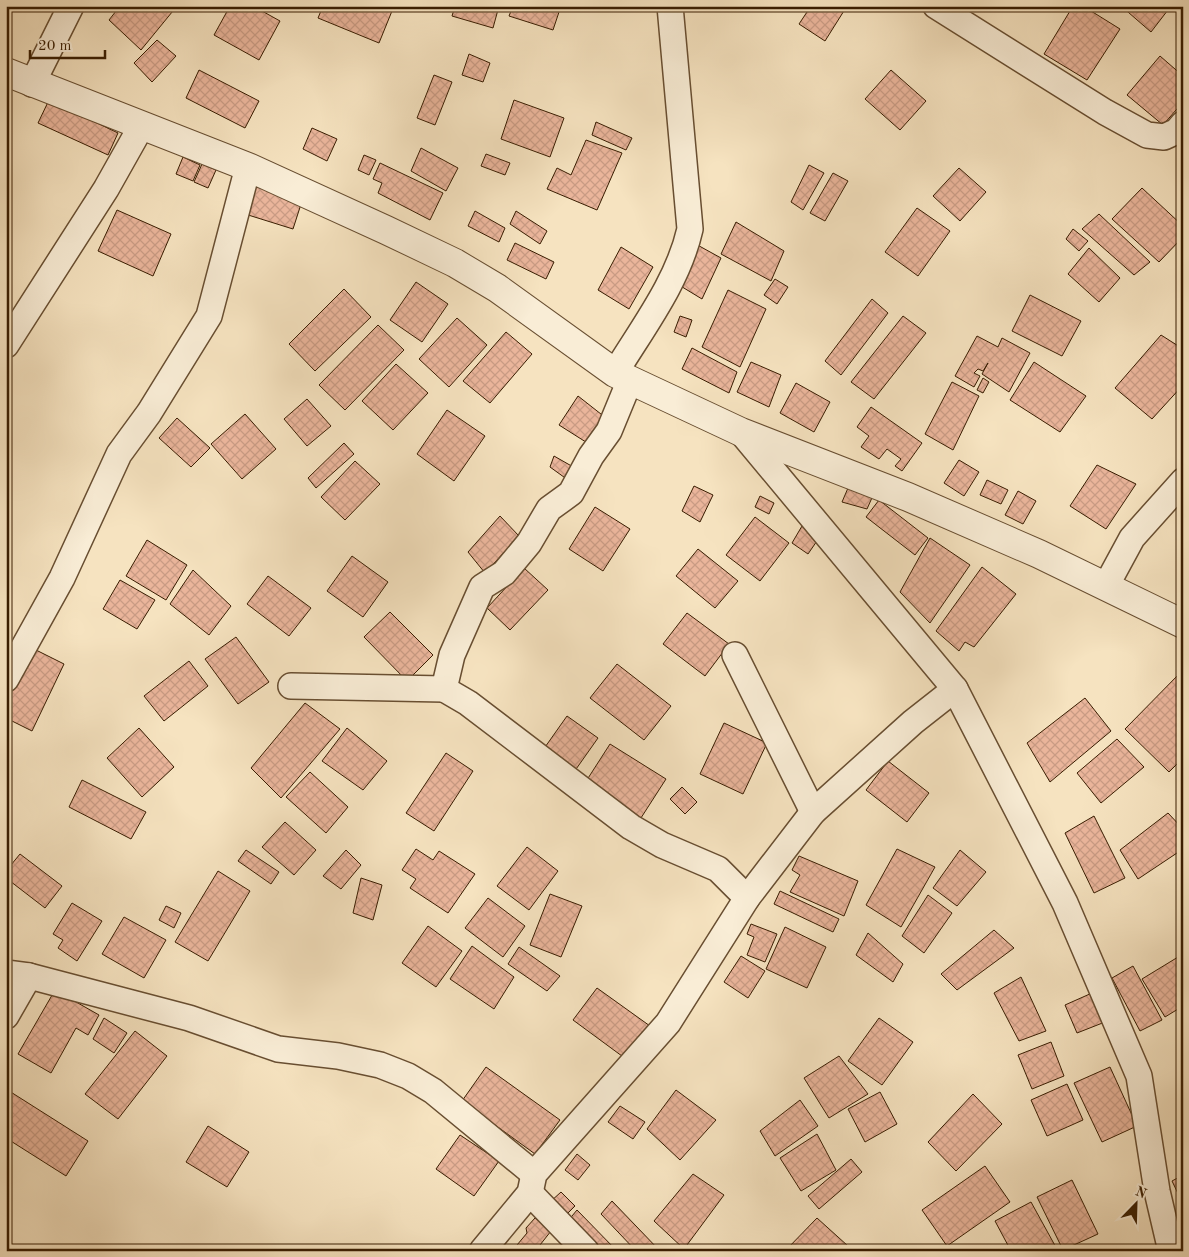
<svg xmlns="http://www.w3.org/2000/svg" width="1189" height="1257" font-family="'Old Standard TT',serif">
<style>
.building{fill:url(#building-cross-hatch);stroke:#391d01}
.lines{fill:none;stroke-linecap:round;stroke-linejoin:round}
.minor-casing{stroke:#684e31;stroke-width:28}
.tertiary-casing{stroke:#684e31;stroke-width:30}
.minor{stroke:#f9edd6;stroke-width:25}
.tertiary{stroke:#f9edd6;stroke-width:28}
</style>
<defs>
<pattern id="building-cross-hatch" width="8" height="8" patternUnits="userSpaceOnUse" patternTransform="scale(1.25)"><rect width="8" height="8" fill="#eab59b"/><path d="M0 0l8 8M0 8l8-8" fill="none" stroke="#c99b84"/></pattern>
</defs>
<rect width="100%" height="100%" fill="#f6e3c0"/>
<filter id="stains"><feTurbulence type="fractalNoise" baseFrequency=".004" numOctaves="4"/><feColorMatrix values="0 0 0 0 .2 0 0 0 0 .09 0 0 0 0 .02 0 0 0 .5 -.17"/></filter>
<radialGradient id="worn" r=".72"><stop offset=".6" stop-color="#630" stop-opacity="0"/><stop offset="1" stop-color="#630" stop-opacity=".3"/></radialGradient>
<!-- building -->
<g class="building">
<path d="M120,6H177L141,50L109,20Z"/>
<path d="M230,6H253L280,21L259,60L214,35Z"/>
<path d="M323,6H394L379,43L318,18Z"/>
<path d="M455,6H499L493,28L452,16Z"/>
<path d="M513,6H561L553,30L509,16Z"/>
<path d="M811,6H847L825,41L799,24Z"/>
<path d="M1073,6H1083L1120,29L1087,80L1044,54Z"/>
<path d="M1121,6H1171L1151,32Z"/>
<path d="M157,40L176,56L152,82L134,63Z"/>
<path d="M469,54L490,63L483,82L462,75Z"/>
<path d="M1160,56L1183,76V102L1163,125L1127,95Z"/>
<path d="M199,70L259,101L245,128L186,98Z"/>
<path d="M891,70L926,101L900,130L865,99Z"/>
<path d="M434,75L452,82L435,125L417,118Z"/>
<path d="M49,100L118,133L108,155L38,123Z"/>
<path d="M514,100L564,118L550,157L501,139Z"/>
<path d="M596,122L632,138L626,150L592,135Z"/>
<path d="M312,128L337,139L327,161L303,149Z"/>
<path d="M586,140L622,153L597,210L547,189L557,168L571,175Z"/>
<path d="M421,148L458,168L446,191L411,171Z"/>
<path d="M486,154L510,163L505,175L481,166Z"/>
<path d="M364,155L376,160L369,175L358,170Z"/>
<path d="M183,157L200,165L193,181L176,174Z"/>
<path d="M380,163L443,193L430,220L378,193L382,183L373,179Z"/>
<path d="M202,164L216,170L208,188L194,182Z"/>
<path d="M809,165L824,173L803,210L791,202Z"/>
<path d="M959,168L986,192L960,221L933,196Z"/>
<path d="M833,173L848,181L825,221L810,213Z"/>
<path d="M254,186L302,201L293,229L245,214Z"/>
<path d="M1142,188L1183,226V237L1159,262L1112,219Z"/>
<path d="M917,208L950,231L918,276L885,252Z"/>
<path d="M117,210L171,234L153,276L98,251Z"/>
<path d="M475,211L505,228L499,242L468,226Z"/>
<path d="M516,211L547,231L540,244L510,224Z"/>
<path d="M1099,214L1150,262L1134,275L1082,229Z"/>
<path d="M736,222L784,251L771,281L721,254Z"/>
<path d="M1073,229L1088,241L1079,251L1066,239Z"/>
<path d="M692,242L721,258L702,299L674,282Z"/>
<path d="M515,243L554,262L546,279L507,260Z"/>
<path d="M621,247L653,267L629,309L598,290Z"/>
<path d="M1089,248L1120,278L1099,302L1068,274Z"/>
<path d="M775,279L788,287L777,304L764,295Z"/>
<path d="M416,282L448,304L422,342L390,320Z"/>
<path d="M344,289L371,317L315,371L289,344Z"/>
<path d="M728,290L766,309L740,367L702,347Z"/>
<path d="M1030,295L1081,321L1062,356L1012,331Z"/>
<path d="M872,299L888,313L841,375L825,361Z"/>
<path d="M680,316L692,320L686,337L674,332Z"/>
<path d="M903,316L926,333L874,399L851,382Z"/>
<path d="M457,318L487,345L449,387L419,359Z"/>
<path d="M378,325L404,350L345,410L319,385Z"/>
<path d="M506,332L532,354L490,403L463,381Z"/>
<path d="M1161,335L1183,349V385L1152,419L1115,388Z"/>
<path d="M977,336L998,347L1002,338L1030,353L1009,392L982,374L988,363L983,371L978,369L974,373L980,376L974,387L955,376Z"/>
<path d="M692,348L737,372L729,393L682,369Z"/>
<path d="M751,362L781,375L769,407L737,392Z"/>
<path d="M1034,362L1086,396L1060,432L1010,400Z"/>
<path d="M396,364L428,393L393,430L362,401Z"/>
<path d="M983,378L989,382L983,393L977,390Z"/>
<path d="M952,382L979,396L953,450L925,434Z"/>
<path d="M796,383L830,402L814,432L780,413Z"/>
<path d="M578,396L606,418L589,444L559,425Z"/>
<path d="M307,399L331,426L307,446L284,419Z"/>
<path d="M871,407L922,443L902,471L895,466L901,459L887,449L879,459L861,447L869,436L857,427Z"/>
<path d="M447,410L485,436L454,481L417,454Z"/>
<path d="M245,414L276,449L242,479L211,444Z"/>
<path d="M177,418L210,448L191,467L159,438Z"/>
<path d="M344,443L354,454L316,488L308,478Z"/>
<path d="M554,456L575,468L568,480L550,467Z"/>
<path d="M959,460L979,472L964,496L944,483Z"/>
<path d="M355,461L380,484L345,520L321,497Z"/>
<path d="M1097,465L1136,484L1106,529L1070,506Z"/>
<path d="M987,480L1008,490L1001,504L980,495Z"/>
<path d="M694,486L713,495L700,522L682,511Z"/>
<path d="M865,487L875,491L867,509L842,502L848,488L862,494Z"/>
<path d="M1018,491L1036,501L1023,524L1005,515Z"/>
<path d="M760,496L774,503L769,514L755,507Z"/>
<path d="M879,500L928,538L915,555L866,517Z"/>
<path d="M595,507L630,529L603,571L569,549Z"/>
<path d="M500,516L519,536L485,573L468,552Z"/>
<path d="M755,517L789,543L760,581L726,555Z"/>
<path d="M802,526L819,538L808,554L792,543Z"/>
<path d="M930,538L970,565L930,623L900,592Z"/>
<path d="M147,540L187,565L166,600L126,576Z"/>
<path d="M698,549L738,581L715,608L676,576Z"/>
<path d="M352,556L388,582L363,617L327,591Z"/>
<path d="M982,567L1016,594L974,647L965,642L959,651L936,631Z"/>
<path d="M524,568L548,590L510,630L487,608Z"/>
<path d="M193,570L231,606L209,635L170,604Z"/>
<path d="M268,576L311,608L289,636L247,604Z"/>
<path d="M120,580L155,600L137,629L103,609Z"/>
<path d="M390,612L433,655L407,681L364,637Z"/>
<path d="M687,613L729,644L705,676L663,644Z"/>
<path d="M236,637L269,682L238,704L205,659Z"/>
<path d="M32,648L64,664L32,731L6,718V701Z"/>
<path d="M189,661L208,686L164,721L144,696Z"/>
<path d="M617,664L671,706L644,740L590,698Z"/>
<path d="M1183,670V758L1169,772L1125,729Z"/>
<path d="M1085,698L1111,731L1050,782L1027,743Z"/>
<path d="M305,703L340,729L281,798L251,768Z"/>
<path d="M567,716L598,738L574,772L543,750Z"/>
<path d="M724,723L767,743L743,794L700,774Z"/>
<path d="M139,728L174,767L142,797L107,758Z"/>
<path d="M347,728L387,761L363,790L322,761Z"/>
<path d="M1117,739L1144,767L1101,803L1077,773Z"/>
<path d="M610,744L666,779L639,821L583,786Z"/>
<path d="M446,753L473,771L434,831L406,813Z"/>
<path d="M888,761L929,793L907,822L866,790Z"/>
<path d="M310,772L348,807L326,833L286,797Z"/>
<path d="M82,780L146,812L131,839L69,807Z"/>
<path d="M682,787L697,802L685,814L670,799Z"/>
<path d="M1168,813L1183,829V849L1138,879L1120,850Z"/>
<path d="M1094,816L1125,878L1094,893L1065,833Z"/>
<path d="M285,822L316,850L294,875L262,847Z"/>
<path d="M527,847L558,871L529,910L497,886Z"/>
<path d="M416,849L433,860L439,851L475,874L448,913L410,888L416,879L402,870Z"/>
<path d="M897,849L935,867L901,927L866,905Z"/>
<path d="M246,850L279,872L271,884L238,861Z"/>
<path d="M346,850L361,865L341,889L323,876Z"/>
<path d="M960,850L986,872L957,906L933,888Z"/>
<path d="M20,854L62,886L45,908L6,878V871Z"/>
<path d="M799,856L858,881L844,916L790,892L800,875L792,870Z"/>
<path d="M218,871L250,891L208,961L175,942Z"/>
<path d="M361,878L382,885L373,920L353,913Z"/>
<path d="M780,891L839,919L833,932L774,904Z"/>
<path d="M550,894L582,906L561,957L530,945Z"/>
<path d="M928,895L952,913L924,953L902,936Z"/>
<path d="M488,898L525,926L503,957L465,928Z"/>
<path d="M72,903L102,921L77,961L58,948L63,940L53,934Z"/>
<path d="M166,906L181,913L174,928L159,920Z"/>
<path d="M124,917L166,940L144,978L102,954Z"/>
<path d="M751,924L777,934L765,962L747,955L754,937L747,934Z"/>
<path d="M428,926L462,951L436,987L402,963Z"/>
<path d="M785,927L826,947L807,988L766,969Z"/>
<path d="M994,930L1014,948L957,990L941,974Z"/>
<path d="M868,933L903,964L893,982L856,955Z"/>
<path d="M472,946L514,977L494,1009L450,979Z"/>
<path d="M519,947L560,976L547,991L508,964Z"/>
<path d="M1183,954V1006L1165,1017L1142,979Z"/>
<path d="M741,956L765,971L748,998L724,982Z"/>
<path d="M1133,966L1162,1020L1140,1031L1112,978Z"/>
<path d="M1021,977L1046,1031L1019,1041L994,993Z"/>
<path d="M597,988L650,1026L626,1059L573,1020Z"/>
<path d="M55,990L99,1015L88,1035L76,1028L51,1073L18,1054Z"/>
<path d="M1092,993L1105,1022L1077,1033L1065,1005Z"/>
<path d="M104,1018L127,1033L114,1053L93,1039Z"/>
<path d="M879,1018L913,1042L882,1085L848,1061Z"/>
<path d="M135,1031L167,1056L118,1119L85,1094Z"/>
<path d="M1051,1042L1064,1076L1032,1089L1018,1055Z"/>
<path d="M839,1056L868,1094L829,1118L804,1078Z"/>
<path d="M486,1067L560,1120L535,1154L462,1101Z"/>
<path d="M1110,1067L1137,1126L1102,1142L1074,1083Z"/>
<path d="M1067,1084L1083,1120L1047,1136L1031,1100Z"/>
<path d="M6,1089L88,1141L66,1176L6,1138Z"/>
<path d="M676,1090L716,1120L680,1160L647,1129Z"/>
<path d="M880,1092L897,1124L865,1142L848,1109Z"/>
<path d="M973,1094L1002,1124L956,1171L928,1142Z"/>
<path d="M800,1100L818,1126L775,1156L760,1131Z"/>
<path d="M620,1106L645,1122L633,1139L608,1122Z"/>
<path d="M208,1126L249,1152L227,1187L186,1162Z"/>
<path d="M817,1134L836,1170L801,1191L780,1158Z"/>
<path d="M460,1135L499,1161L474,1196L436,1169Z"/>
<path d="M577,1154L590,1165L578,1180L565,1170Z"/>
<path d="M851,1159L862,1172L819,1209L808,1196Z"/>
<path d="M985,1166L1010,1202L947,1246L922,1210Z"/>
<path d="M693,1174L724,1195L684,1249L654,1221Z"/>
<path d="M1183,1175V1204L1172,1181Z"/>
<path d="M1072,1180L1098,1234L1063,1250L1037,1197Z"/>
<path d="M561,1192L575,1206L564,1217L550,1202Z"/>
<path d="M612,1201L660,1251H636L601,1214Z"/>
<path d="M1031,1202L1058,1251H1011L995,1221Z"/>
<path d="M577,1210L617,1251H595L567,1222Z"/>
<path d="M535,1218L551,1231L540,1245L544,1247L541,1251H512L527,1233L526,1228Z"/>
<path d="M817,1218L848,1246L844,1251H785Z"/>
</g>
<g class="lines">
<!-- minor casing -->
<g class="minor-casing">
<g id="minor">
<path d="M936,6L1105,112L1147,135L1164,137L1177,131L1183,124"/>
<path d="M32,84L71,6"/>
<path d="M6,345L106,189L142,125"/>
<path d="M615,373C643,327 678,282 690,229L670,6"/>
<path d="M630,380L609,431L591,456L571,493L549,509L529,543L504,573L482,587L452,655L444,689L468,703L631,827L662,845L718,869L747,898"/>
<path d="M1106,586L1132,538L1183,481"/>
<path d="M735,655L813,812"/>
<path d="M6,679L62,578L119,454L149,413L209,316L248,167"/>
<path d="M291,686L444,689"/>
<path d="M955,689L1065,903L1139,1076L1157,1191L1171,1251"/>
<path d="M6,973L29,976L189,1018L278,1049L338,1056L380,1065L408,1076L433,1091L534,1174"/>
<path d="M6,1016L29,976"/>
<path d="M530,1193L586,1251"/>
<path d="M482,1251L530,1193L534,1174L668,1023L747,898L813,812L913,722L955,689L741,432"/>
</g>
</g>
<!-- tertiary casing -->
<g class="tertiary-casing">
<path id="tertiary" d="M6,72L248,167L386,230L455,263L497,288L615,373L741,432L908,497L1039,554L1183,624"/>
</g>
<!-- minor -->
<use href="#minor" class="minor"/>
<!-- tertiary -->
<use href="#tertiary" class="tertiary"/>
</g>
<!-- margin -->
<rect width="1189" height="1257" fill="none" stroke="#f6e3c0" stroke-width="25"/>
<rect x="8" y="8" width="1174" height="1242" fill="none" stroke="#391d01" stroke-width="2.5"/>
<rect x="12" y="12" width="1164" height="1232" fill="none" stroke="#391d01"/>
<!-- north arrow -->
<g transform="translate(1136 1204) rotate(23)" stroke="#f9edd6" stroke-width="4" paint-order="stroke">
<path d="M0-4L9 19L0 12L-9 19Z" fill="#391d01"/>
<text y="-8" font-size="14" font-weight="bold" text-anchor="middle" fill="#391d01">N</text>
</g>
<!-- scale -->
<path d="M30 50v8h75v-8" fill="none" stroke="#391d01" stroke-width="2.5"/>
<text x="38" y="50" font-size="15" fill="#391d01" stroke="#f9edd6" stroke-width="4" paint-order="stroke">20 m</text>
<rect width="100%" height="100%" filter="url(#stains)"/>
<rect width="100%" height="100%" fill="url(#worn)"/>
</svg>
